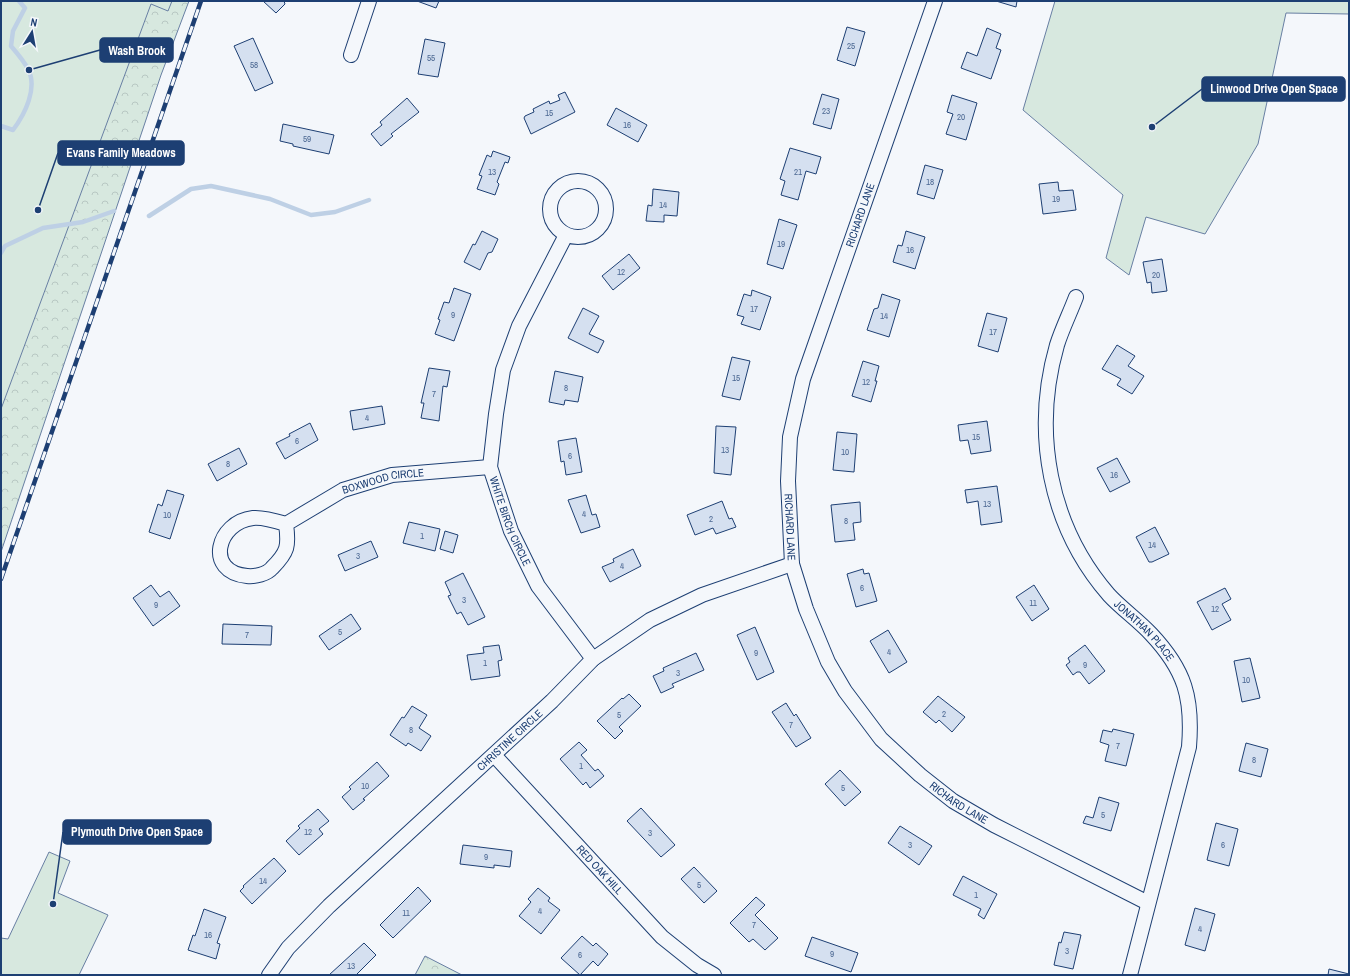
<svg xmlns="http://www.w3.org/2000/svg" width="1350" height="976" font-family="'Archivo Narrow',sans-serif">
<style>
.forest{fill:url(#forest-crowns);stroke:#687fa3}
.green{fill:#d7e8df;stroke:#687fa3}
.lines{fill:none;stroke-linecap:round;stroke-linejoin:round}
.stream{stroke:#bed0e5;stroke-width:4.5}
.building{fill:#d5e0f0;stroke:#1d3f73}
.minor-casing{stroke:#1d3f73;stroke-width:16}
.minor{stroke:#f4f7fb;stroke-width:14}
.rail-casing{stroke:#1d3f73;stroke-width:4.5}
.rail{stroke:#f4f7fb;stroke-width:3;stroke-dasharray:9;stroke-linecap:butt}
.labels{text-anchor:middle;stroke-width:3;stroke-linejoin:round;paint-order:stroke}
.number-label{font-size:9px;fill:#4b6792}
.street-label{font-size:11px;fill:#1d3f73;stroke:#f4f7fb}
.leader{fill:none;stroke:#1d3f73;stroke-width:1.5}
.callout-dot{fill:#1d3f73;stroke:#f4f7fb;stroke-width:1.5}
.callout{fill:#1d3f73;stroke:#1d3f73;stroke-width:1.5}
.callout-label{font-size:12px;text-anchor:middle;font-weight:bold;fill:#fff}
</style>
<defs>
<pattern id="forest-crowns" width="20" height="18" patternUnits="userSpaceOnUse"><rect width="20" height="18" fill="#d7e8df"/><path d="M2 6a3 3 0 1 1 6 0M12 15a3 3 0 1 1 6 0" fill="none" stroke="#b8c8c3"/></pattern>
</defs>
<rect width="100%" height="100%" fill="#f4f7fb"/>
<!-- forest -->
<g class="forest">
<path d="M1,1H189L161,75L1,552Z"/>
<path d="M425,956L462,975H415Z"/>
</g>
<!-- green -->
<g class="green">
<path d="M1,1H172L168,11L151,4L1,409Z"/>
<path d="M1055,1H1349V14L1286,13L1258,144L1205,234L1146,217L1129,275L1106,258L1123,195L1023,110Z"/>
<path d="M49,852L70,861L58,893L108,915L79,975H1V938L8,939Z"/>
</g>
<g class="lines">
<!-- stream -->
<g class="stream">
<path d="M1,126L13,130C25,114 38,88 28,69C24,61 17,53 11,46L13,31L25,8L19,1"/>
<path d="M149,216L191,189L211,186L270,199L311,215L335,212L369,200"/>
<path d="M1,253L5,246L43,228L83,222L114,211"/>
</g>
</g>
<!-- building -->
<g class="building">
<path d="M263,1H284L285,4L276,13Z"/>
<path d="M417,1H439L436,8Z"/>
<path d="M996,1H1017L1016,7Z"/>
<path d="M847,27L865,32L855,66L837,60Z"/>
<path d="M987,28L1001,34L996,48L1001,50L991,79L961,68L967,52L977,56Z"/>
<path d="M253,38L273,83L255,91L234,46Z"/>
<path d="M425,39L445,43L438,77L418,74Z"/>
<path d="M565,92L575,112L531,134L524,118L525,116L534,112L533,109L549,101L550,104L560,100L558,95Z"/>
<path d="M822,94L839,99L831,129L813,124Z"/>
<path d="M952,95L977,103L966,140L946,134L953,114L947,112Z"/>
<path d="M407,98L419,112L391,134L393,136L381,146L371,134L382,125L380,122Z"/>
<path d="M616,108L647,125L638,142L607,125Z"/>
<path d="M283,124L334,135L329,154L293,146V144L280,141Z"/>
<path d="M790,148L821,157L816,174L806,171L798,200L781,195L785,181L780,179Z"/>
<path d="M493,151L510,157L508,163L505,162L497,182L499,184L495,195L477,189L482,176L479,175L487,155L491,157Z"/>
<path d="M925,165L943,170L934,199L917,194Z"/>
<path d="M1058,182L1059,191L1073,190L1076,210L1043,214L1039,184Z"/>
<path d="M653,189L679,192L677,216L664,215V222L646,221L648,205L652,206Z"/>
<path d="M779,219L797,225L783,269L767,264Z"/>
<path d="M482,231L498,239L492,252L488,253L480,270L464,262L473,244L475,245Z"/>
<path d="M906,231L925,237L915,269L893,262L898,245L902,246Z"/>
<path d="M629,254L640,268L613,290L602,276Z"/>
<path d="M1162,259L1167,291L1152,293L1151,282L1147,283L1143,262Z"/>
<path d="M454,288L471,294L454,341L435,334L440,320L438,319L444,302L449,303Z"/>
<path d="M752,290L771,297L760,330L741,324L744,317L737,315L744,294L751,296Z"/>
<path d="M882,294L900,300L889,337L867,330L874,309L878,308Z"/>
<path d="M583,308L599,316L589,334L604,341L598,353L568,338Z"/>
<path d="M987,313L1007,318L998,352L978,346Z"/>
<path d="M1117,345L1135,356L1128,366L1144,376L1132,394L1117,385L1121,379L1102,369Z"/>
<path d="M732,357L750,361L740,400L722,396Z"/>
<path d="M863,361L879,366L875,381H877L871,402L852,396Z"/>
<path d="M429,368L450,371L447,387L443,386L439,421L421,418L424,403H421Z"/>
<path d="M555,371L583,377L578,402L565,400L564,405L549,402Z"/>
<path d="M382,406L385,424L353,430L350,411Z"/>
<path d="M987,421L991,451L971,454L968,440L960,441L958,425Z"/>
<path d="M310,423L318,440L285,459L276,443L290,436L289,434Z"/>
<path d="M716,426L736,427L731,475L714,473Z"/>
<path d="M837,432L857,434L854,472L833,470Z"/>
<path d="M576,438L582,472L566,475L564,461L561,462L558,441Z"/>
<path d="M239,448L247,464L217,481L208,464Z"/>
<path d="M1117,458L1130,482L1110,492L1097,468Z"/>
<path d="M997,486L1002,522L981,525L978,501L967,503L965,490Z"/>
<path d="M167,490L184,495L170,539L149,532L158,504L162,506Z"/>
<path d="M586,495L592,515L596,514L600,527L581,533L568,500Z"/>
<path d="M722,501L729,519L732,518L736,527L716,534L713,528L695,535L687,515Z"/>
<path d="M860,502L861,522L853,523L855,540L835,542L831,505Z"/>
<path d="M409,522L440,529L435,551L403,543Z"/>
<path d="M1155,527L1169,554L1152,562H1149L1136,537Z"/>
<path d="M445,531L458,535L453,553L440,549Z"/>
<path d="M371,541L378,557L345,571L338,555Z"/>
<path d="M633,549L641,566L610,582L602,567L614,562L613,559Z"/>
<path d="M863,569L864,574L869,573L877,601L856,607L847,574Z"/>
<path d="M463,573L485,617L468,625L461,612L457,614L448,596L451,595L445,582Z"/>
<path d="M151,585L160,597L169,591L180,606L153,626L133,598Z"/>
<path d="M1034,585L1049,609L1032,621L1016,597Z"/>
<path d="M1225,588L1231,599L1222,604L1231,620L1212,630L1197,602Z"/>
<path d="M351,614L361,629L329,650L319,636Z"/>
<path d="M223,624L272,626L271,645L222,644Z"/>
<path d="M755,627L774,672L757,680L737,635Z"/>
<path d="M888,630L907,662L889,673L870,641Z"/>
<path d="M499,645L502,660L498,661L500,676L471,680L467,655L484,653L483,647Z"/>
<path d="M1085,645L1105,671L1089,684L1080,672H1077L1073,675L1066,665L1070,662L1068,658Z"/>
<path d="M696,653L704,670L672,684L674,687L661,693L653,676L664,671L663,668Z"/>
<path d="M1250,658L1260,698L1242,702L1234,661Z"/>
<path d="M629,694L641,706L619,727L623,731L615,739L597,721L622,698L623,699Z"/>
<path d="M938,696L965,717L952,732L939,720L936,723L923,712Z"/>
<path d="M786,703L794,716L796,714L811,738L796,747L772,712Z"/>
<path d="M412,706L427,715L419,728L431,736L421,751L408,743L406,746L390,735L402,717L404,718Z"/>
<path d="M1113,729L1134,734L1126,766L1105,761L1109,745L1100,742L1103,730L1112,732Z"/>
<path d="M579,742L587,750L581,755L595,771L598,769L604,776L590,788L586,782L583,785L560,759Z"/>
<path d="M1246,743L1268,749L1261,777L1239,771Z"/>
<path d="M377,762L389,776L363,799L365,800L353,810L342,797L351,789L349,787Z"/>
<path d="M840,770L861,792L845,806L825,784Z"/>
<path d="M1099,797L1119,803L1111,831L1083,823L1086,816L1093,818Z"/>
<path d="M641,808L675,845L661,857L627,821Z"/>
<path d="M318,809L329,821L319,829L323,834L299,855L286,841L300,828L298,826Z"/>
<path d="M1216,823L1238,829L1229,866L1207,860Z"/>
<path d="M900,826L932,846L919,865L888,843Z"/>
<path d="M463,845L512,851L510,867L494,865V868L460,864Z"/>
<path d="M274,858L286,871L252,904L240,891L244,887L243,886Z"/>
<path d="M694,867L717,891L704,903L681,879Z"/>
<path d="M963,876L997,894L984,919L978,915L981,909L953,895Z"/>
<path d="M418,887L431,901L393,938L380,925Z"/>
<path d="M538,888L550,898L548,901L560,910L541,934L519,916L531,902L528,899Z"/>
<path d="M756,897L765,905L755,915L778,938L765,950L753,939L749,942L730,923Z"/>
<path d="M1195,908L1215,914L1205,951L1185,945Z"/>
<path d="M204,909L226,917L217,943L220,944L216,959L188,950L193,935L195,936Z"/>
<path d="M1064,932L1081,935L1073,969L1054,965L1059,942L1061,943Z"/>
<path d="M582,936L593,946L596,943L608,954L598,966L593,961L580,975L561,958Z"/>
<path d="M812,937L858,953L851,972L805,956Z"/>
<path d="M364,943L376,955L356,975H329Z"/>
<path d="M1329,969L1349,974V975H1328Z"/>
</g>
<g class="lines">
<!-- minor casing -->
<g class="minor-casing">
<g id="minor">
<path id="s1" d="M935,1L803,379L790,437L788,481L792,564L806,609L828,662L845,691L881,739L920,775L953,801L994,825L1148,903"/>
<path d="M351,55L369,1"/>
<circle cx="578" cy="209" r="28"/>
<path id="s2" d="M566,235L519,326L503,370L496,414L490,467L511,531L538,586L593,659"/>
<path id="s3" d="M1076,297C1070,313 1062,329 1057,345C1032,432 1049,526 1109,595C1122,609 1138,620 1151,634C1185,670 1193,698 1189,747L1130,975"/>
<path id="s4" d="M286,524C289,546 288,552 272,568C267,574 255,577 247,576C204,572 217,522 253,518C263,517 276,521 286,524L343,490L392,475L490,467"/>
<path id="s5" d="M494,755L662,937L697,965L714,975"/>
<path id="s6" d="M269,975L288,948L329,906L552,701L593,659L650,620L702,595L792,564"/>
</g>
</g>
<!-- minor -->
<use href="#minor" class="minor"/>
<!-- rail casing -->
<g class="rail-casing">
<path id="rail" d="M1,579L201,1"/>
</g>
<!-- rail -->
<use href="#rail" class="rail"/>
</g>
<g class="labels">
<!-- number labels -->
<g class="number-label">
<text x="851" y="49">25</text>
<text x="431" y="61">55</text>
<text x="254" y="68">58</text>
<text x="826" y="114">23</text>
<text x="549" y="116">15</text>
<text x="961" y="120">20</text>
<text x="627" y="128">16</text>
<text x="307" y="142">59</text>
<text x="492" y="175">13</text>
<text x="798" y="175">21</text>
<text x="930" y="185">18</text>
<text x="1056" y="202">19</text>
<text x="663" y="208">14</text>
<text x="781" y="247">19</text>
<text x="910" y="253">16</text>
<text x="621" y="275">12</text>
<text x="1156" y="278">20</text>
<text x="754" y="312">17</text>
<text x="453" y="318">9</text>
<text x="884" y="319">14</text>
<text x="993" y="335">17</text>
<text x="736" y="381">15</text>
<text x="866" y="385">12</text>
<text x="566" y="391">8</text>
<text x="434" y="397">7</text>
<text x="367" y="421">4</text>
<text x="976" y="440">15</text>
<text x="297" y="444">6</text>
<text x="725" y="453">13</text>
<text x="845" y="455">10</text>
<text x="570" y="459">6</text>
<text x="228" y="467">8</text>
<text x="1114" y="478">16</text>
<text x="987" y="507">13</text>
<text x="584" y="517">4</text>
<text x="167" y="518">10</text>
<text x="711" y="522">2</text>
<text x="846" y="524">8</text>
<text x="422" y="539">1</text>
<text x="1152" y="548">14</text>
<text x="358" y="559">3</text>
<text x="622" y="569">4</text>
<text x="862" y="591">6</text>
<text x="464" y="603">3</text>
<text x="1033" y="606">11</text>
<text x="156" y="608">9</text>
<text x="1215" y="612">12</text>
<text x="340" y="635">5</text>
<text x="247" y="638">7</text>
<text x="889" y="655">4</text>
<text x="756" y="656">9</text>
<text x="485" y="666">1</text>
<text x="1085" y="668">9</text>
<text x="678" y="676">3</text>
<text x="1246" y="683">10</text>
<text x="944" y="717">2</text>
<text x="619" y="718">5</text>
<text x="791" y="728">7</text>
<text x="411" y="733">8</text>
<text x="1118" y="749">7</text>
<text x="1254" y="763">8</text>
<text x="581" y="769">1</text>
<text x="365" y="789">10</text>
<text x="843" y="791">5</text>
<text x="1103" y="818">5</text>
<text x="308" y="835">12</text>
<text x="650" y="836">3</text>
<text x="910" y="848">3</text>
<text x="1223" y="848">6</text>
<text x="486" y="860">9</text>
<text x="263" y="884">14</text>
<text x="699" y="888">5</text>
<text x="976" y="898">1</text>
<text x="540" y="914">4</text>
<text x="406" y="916">11</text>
<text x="754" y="928">7</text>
<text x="1200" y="932">4</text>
<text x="208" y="938">16</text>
<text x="1067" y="954">3</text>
<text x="832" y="957">9</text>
<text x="580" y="958">6</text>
<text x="351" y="969">13</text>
</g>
<!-- street labels -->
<g class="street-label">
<text transform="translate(860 215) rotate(-71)" y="4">RICHARD LANE</text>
<text dy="4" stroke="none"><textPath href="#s4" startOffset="309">BOXWOOD CIRCLE</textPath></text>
<text dy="4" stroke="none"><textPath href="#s2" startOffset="305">WHITE BIRCH CIRCLE</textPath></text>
<text dy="4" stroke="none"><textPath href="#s1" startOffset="550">RICHARD LANE</textPath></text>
<text dy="4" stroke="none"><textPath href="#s3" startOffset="368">JONATHAN PLACE</textPath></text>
<text dy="4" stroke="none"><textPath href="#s6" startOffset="337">CHRISTINE CIRCLE</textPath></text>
<text dy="4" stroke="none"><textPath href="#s1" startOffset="886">RICHARD LANE</textPath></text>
<text dy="4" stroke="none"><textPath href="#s5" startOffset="156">RED OAK HILL</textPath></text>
</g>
</g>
<!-- callouts -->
<path class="leader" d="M29 70L100 50M1152 127L1202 89M38 210L58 153M53 904L63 832"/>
<g class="callout-dot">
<circle cx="29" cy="70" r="4"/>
<circle cx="1152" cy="127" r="4"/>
<circle cx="38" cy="210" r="4"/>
<circle cx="53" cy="904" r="4"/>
</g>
<g class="callout">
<rect x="100" y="38" width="73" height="24" rx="4"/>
<rect x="1202" y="77" width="143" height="24" rx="4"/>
<rect x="58" y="141" width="126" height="24" rx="4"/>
<rect x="63" y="820" width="148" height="24" rx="4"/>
</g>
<g class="callout-label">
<text x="137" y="55">Wash Brook</text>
<text x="1274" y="93">Linwood Drive Open Space</text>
<text x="121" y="157">Evans Family Meadows</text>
<text x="137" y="836">Plymouth Drive Open Space</text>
</g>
<!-- border -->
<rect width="1350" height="976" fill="none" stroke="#1d3f73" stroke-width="4"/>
<!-- north arrow -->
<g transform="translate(32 32) rotate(11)" stroke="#f4f7fb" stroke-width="3" paint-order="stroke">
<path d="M0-3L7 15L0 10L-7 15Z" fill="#1d3f73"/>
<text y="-6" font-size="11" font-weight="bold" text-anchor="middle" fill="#1d3f73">N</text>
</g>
</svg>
